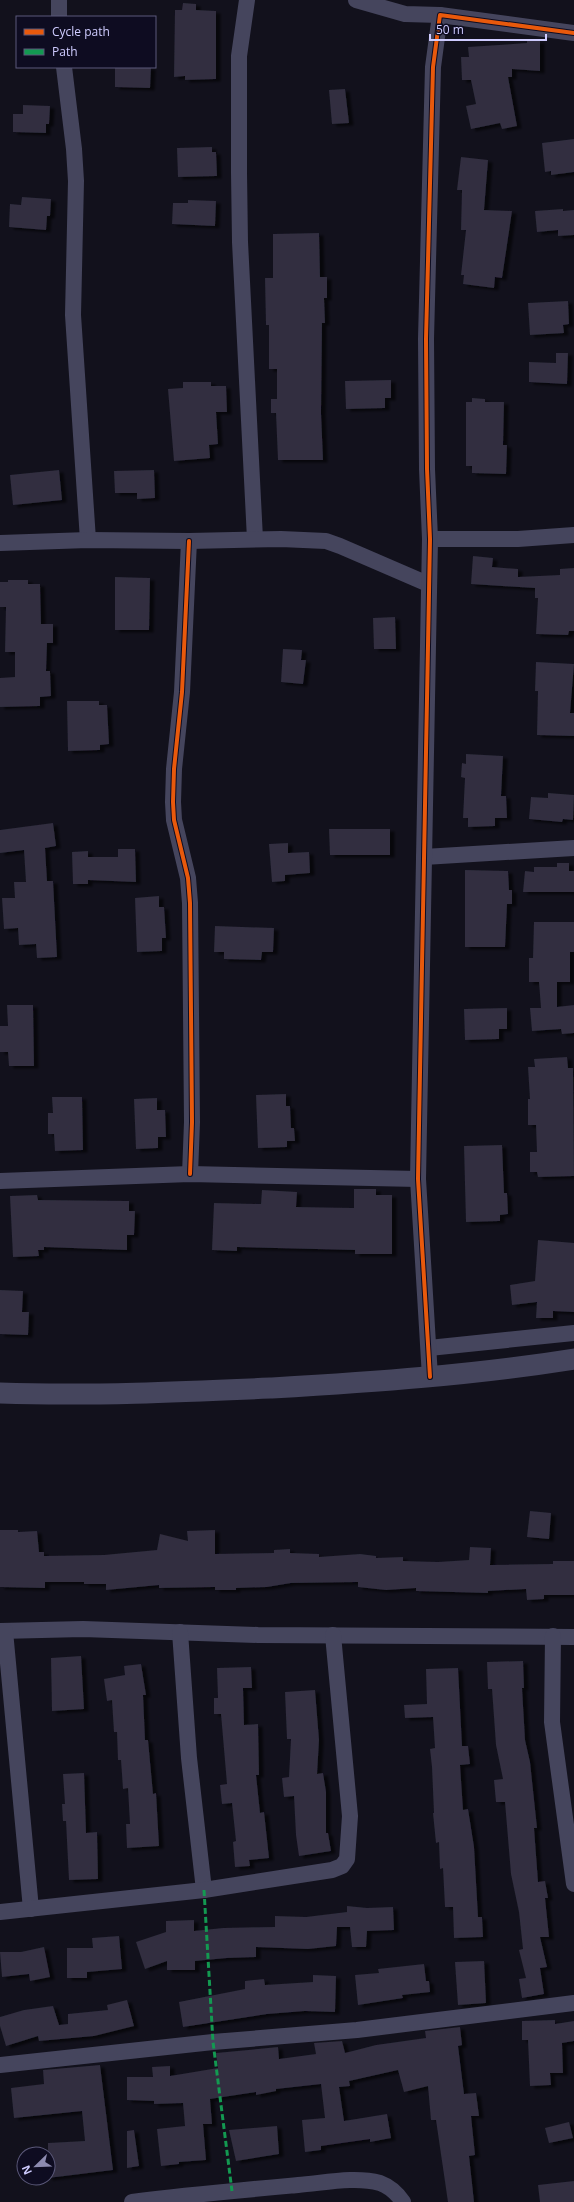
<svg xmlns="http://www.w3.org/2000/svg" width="574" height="2202" font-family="'Open Sans',sans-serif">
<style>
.building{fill:#302e3f;filter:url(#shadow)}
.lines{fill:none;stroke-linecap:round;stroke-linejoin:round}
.minor{stroke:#45455d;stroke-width:16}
.tertiary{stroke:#45455d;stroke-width:21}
.quiet{stroke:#139951;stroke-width:3;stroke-dasharray:6 3;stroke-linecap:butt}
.cycleway-casing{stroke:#0e0c21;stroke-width:6}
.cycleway{stroke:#e8590c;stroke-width:4}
</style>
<defs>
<filter id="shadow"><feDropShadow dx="4.5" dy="2.5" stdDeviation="1" flood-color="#0009"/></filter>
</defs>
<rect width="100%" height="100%" fill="#12111c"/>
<!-- building -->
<g class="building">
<path d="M183,3L196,4V10L216,11V79L185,80V76L174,77L175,10H182Z"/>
<path d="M527,41H540V71L512,69V77H508L517,126L502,129L500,123L471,129L466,106L476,104L471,80H462L461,57H469L468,47L527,43Z"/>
<path d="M115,67H151L150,88L115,87Z"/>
<path d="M345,89L349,123L332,124L329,90Z"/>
<path d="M23,105L50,106L49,124H46V133L13,132V114H23Z"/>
<path d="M574,139V172L551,175V171L545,172L542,143Z"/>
<path d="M212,147V152H216L217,176L178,177L177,148Z"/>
<path d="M461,157L488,160L484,210L512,211L502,278L495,277L494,288L463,284L464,275H461L466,230H461L462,190H457Z"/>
<path d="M22,197L51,199L50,216H47L46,230L9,227L10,204L21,205Z"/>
<path d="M188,200L216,201L215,226L172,224L173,203H188Z"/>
<path d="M563,209V211L574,210V235L558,236V230L537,232L535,211Z"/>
<path d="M319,233L320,277H327V298H324L325,323H322L321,413L323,460H278L276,413H271V399H277V369H269V325H266L265,278H273V234Z"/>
<path d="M568,301L569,324L563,325L564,333L530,335L528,303Z"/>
<path d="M556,353H568L567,384L529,382V362L556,363Z"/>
<path d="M391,380V398H385V408L346,409L345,381Z"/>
<path d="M183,382H211V386H226L227,412H216L218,444L209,445L210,458L174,461L168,389L183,388Z"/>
<path d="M472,398L485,399V402H504L503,445H507L506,474L472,473V466H466V402H472Z"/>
<path d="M59,470L62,500L13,505L10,475Z"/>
<path d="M154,470L155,498L137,499V493H115L114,471Z"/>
<path d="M473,556L493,558L492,567L518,569V577L560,575V569L574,568V631H569L568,635L536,634L538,598H535V588L471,584Z"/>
<path d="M115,577L150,578L149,630H115Z"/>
<path d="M8,580H28V584H40L41,624H53V643H47L46,671H50L51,696L40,697V706L0,707V678L15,677V652H5L6,607H0V582H8Z"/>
<path d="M395,617L396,649H374L373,618Z"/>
<path d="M283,649L302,650L301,660H306L303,684L281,682Z"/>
<path d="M536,662L574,664L570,713H574V736L537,735L538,691H535Z"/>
<path d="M67,701H99V705H107L109,744L100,745V750L68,751Z"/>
<path d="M466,754L503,756L501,796H506L507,818H495V826L468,827V818H463L465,778L461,777L462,763L466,764Z"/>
<path d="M548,793L574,795L573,820L563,819L562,822L529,819L531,797L548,798Z"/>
<path d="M53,823L56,846L45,848L47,881H53L57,957L37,958L36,944L19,945L18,928L4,929L2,898H15L14,882H26L24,850L0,853V830Z"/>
<path d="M329,829H390V855H330Z"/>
<path d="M288,843V853L309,852L310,873L285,875V881L272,882L269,844Z"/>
<path d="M118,849H135L136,882L88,880V884H73L72,852L88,851V857H118Z"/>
<path d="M557,863H569V871H574V892H523L525,871L534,872V867H557Z"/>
<path d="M465,870L508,871L509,890H512V904H507L505,947H465Z"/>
<path d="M159,896V907H164L166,938H162V951L137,952L135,898Z"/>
<path d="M534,922H574V952H570V982H557V1007L574,1005V1033L562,1034L561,1029L532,1031L530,1008H541L539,982H529V958H533Z"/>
<path d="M215,926L274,928L273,952H262L261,960L224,959V952H214Z"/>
<path d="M7,1005H33L34,1066H9L8,1052H0V1026H8Z"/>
<path d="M507,1008V1029H499V1039L465,1040L464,1009Z"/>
<path d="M567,1057L568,1068H573L574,1176L538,1177L537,1172H530V1152H537L536,1125H528V1099H530L528,1067H535L534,1059Z"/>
<path d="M286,1094V1106H290L291,1128H294L295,1141H287V1147L258,1148L256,1095Z"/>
<path d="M52,1097H82L83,1150L55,1151L54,1134H48V1113H53Z"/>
<path d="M157,1098V1110H165L166,1137H158V1148L136,1149L134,1099Z"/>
<path d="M502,1145L504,1193H507L508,1214L500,1215V1221L466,1222L464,1146Z"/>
<path d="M354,1189H376V1195H392V1254H355V1250L237,1247V1251L212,1250L214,1203L261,1204L262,1190L297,1192L296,1207L354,1208Z"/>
<path d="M37,1195L38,1200L129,1201V1211H135L134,1235H127V1250L44,1247V1250H38L39,1256L13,1257L10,1196Z"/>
<path d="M538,1240L574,1243V1312L553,1311V1318H536L537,1302L512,1305L510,1285L535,1281Z"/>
<path d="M0,1290L23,1291L22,1312H29L28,1335L0,1334Z"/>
<path d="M530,1511L551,1513L549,1539L527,1537Z"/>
<path d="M0,1530H18V1532L37,1531L39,1552H44V1556L104,1555L157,1550L160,1534L188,1541L187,1531L215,1530V1554L274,1553V1550L290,1549V1553L319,1554V1557L360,1554L376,1556V1558L403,1557V1561L438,1562L469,1560L470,1547L491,1548L490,1565L553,1564V1561H574V1595H544V1599L527,1600L526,1589L488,1591V1593L416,1591V1588L386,1590L358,1587V1582L291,1583L267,1587L236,1588V1590H215V1587L159,1588V1585L106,1590V1584H84V1582H45V1588L0,1587Z"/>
<path d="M81,1656L84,1709L52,1711L51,1658Z"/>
<path d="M523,1661L524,1688H522L525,1740L530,1762L537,1828H534L538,1882L545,1881L548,1898H545L549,1937H540L547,1967L540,1968L544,1994L522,1998L519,1979L526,1978L519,1950L523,1949L519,1912L511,1874L505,1802H496L494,1780L503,1779L496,1745L492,1689H488L487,1662Z"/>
<path d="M141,1664L146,1695H143L145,1740H148L153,1794L156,1793L159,1846L127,1848L126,1824H130L128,1788L123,1789L121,1760H118L117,1732H114L112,1700L107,1701L104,1679L125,1675L124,1666Z"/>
<path d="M251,1667L252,1688H243L244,1725L258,1724L259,1775H256L260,1813L264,1812L269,1858L249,1860L250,1866L235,1867L233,1842L236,1841L232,1803L222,1804L220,1785L227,1784L221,1714H214V1698H218L217,1668Z"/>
<path d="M458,1668L462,1746H468L470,1764L460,1765L463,1810L468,1809L474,1847L478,1917H482L483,1937L454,1938L453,1907H445L443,1868L440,1869L439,1842L436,1843L433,1813H434L432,1767L430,1749L435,1748L433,1717L405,1718L404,1705L427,1704L426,1669Z"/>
<path d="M315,1690L319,1740L317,1774L323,1773L326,1792V1833H328L331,1851L299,1856L296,1835L294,1796L284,1797L282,1778L289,1777L291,1739H287L285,1692Z"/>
<path d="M84,1773L86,1833L97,1832L98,1879L69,1880L66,1821H63L62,1804H65L63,1774Z"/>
<path d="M347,1906L367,1908L393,1907L394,1930L367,1931L366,1947H352L350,1927H337L336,1946L308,1949L256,1947V1957L227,1958L195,1961V1970H167V1961L145,1969L136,1942L166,1932V1921L194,1920V1931L223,1928L275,1927V1916L306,1917L347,1912Z"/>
<path d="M119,1936L122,1969L87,1972V1978H67V1948H93L92,1938Z"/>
<path d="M44,1947L50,1977L30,1981L29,1974L2,1977L0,1952H21Z"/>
<path d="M484,1961L486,2003L458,2005L455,1962Z"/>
<path d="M424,1964L426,1981H429L430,1992L402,1995L403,1998L358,2005L355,1975L379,1973L378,1969Z"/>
<path d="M313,1975L336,1976L335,2012L305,2011L267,2014L183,2027L179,2002L245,1989V1981L264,1979L265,1985L313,1982Z"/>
<path d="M127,2000L134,2026L94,2036L39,2041L38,2036L6,2046L0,2026V2017L24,2010L53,2006L59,2025L68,2024V2014L108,2010L107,2005Z"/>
<path d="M555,2020V2024L574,2021V2041L562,2043L563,2073H550L551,2085L530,2086L528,2040H522V2021Z"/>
<path d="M460,2027L462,2045L458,2046L464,2094L476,2093L479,2116H471L475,2155L469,2156L474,2202H448L436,2120H431L428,2086L404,2092L398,2070L349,2081L350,2086L339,2087L344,2121L387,2114L391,2138L370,2142V2139L321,2146V2150L305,2152L302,2120L325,2118L321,2084L276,2089V2091L256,2095V2092L210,2099L212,2124H203L206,2160L179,2162V2164L161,2166L157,2129L185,2126L183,2103L154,2104V2101L127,2100V2077H153L152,2067L170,2066V2076L218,2068L216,2053L278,2047L279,2059L316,2054L314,2043L342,2041L345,2053L376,2045L426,2038L425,2031Z"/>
<path d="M100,2065L113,2170L48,2178V2143L85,2141L82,2111L14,2118L11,2088L44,2084L43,2070Z"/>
<path d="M569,2122L573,2138L549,2143L545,2128Z"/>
<path d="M277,2126L279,2154L236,2161L229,2130Z"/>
<path d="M134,2130L139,2166L127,2168V2131Z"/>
<path d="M574,2181V2202H540L538,2185Z"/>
</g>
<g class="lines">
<!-- minor -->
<g class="minor">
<path d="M59,0V17"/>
<path d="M247,0L239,56V173L240,242L255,539"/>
<path d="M356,0L405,14L440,15"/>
<path d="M64,67L74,149L76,181L73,315L88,540"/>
<path d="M430,539H518L574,535"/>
<path d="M189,541L182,692L174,769L173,802L174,820L188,878L190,903L192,1122L190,1174"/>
<path d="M0,543L88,540L189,541L281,539L326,541L340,546L428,584"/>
<path d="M424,857L574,848"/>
<path d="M0,1181L190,1174L418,1179"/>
<path d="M429,1348L574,1333"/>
<path d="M430,1377L418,1179L430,539L427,469L426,339L433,67L440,15L574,33"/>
<path d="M0,1631L83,1629L258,1635L574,1637"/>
<path d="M5,1631L31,1909"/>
<path d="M180,1632L189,1758L204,1890"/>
<path d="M553,1636L552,1722L574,1884"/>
<path d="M0,1912L204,1890L332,1870L342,1866L347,1859L350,1816L333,1635"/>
<path d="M0,2065L213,2042L357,2030L574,2003"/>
<path d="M132,2202C187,2195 243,2190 298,2185C324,2183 355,2176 380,2183C391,2187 397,2193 403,2202"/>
</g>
<!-- tertiary -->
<path class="tertiary" d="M0,1393C91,1396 181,1392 272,1388C373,1382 474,1375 574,1359"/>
<!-- quiet -->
<path class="quiet" d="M204,1890L213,2042L232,2191"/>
<!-- cycleway casing -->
<g class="cycleway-casing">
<g id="cycleway">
<path d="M189,541L182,692L174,769L173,802L174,820L188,878L190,903L192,1122L190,1174"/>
<path d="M430,1377L418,1179L430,539L427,469L426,339L433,67L440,15L574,33"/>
</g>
</g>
<!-- cycleway -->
<use href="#cycleway" class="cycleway"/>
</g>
<!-- legend -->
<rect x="16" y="16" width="140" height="52" fill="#0e0c21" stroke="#5b597a"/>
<rect x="24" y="29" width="20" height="6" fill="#e8590c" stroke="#5b597a"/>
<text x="52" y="36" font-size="12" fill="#cfccff">Cycle path</text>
<rect x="24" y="49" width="20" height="6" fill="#139951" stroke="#5b597a"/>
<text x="52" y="56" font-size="12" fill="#cfccff">Path</text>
<!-- north arrow -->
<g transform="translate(36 2166) rotate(247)"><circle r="19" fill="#0e0c21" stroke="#5b597a"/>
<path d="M0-3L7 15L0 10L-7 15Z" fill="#8d8bb0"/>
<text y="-6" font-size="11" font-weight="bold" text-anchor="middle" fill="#cfccff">N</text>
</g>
<!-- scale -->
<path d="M430 34v6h116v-6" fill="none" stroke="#cfccff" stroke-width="2"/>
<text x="436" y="34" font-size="12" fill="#cfccff" stroke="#0e0c21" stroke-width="3" paint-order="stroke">50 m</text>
</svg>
